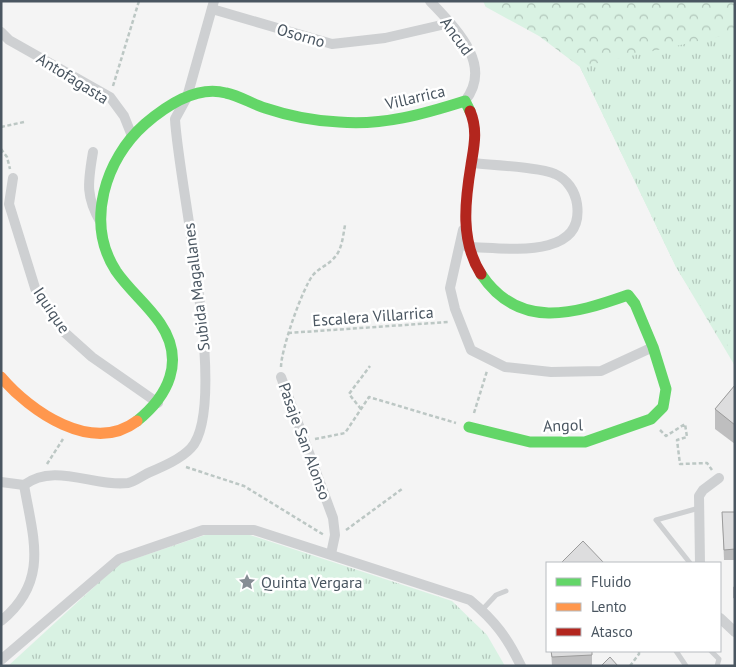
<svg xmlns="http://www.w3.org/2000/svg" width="736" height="667" font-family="'PT Sans',sans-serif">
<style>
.forest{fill:url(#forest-crowns)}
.park{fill:url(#park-tufts)}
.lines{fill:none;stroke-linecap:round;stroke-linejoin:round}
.path{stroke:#bcc7c4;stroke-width:2.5;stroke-dasharray:4 2.5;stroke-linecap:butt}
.lane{stroke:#ced0d2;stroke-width:5}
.street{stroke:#ced0d2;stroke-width:10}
.fast{stroke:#63d668;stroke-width:11}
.slow{stroke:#ff974d;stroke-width:11}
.jam{stroke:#b3261e;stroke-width:11}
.wall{fill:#bebebf}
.building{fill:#ddddde;stroke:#9b9b9b}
.labels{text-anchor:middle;stroke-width:5;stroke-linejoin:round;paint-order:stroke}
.street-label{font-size:16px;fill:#4a5661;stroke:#fff}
.poi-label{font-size:16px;fill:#4a5661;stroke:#fff;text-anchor:start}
</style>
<defs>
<pattern id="forest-crowns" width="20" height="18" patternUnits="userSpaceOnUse" patternTransform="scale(1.25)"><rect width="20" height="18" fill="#d9f2e3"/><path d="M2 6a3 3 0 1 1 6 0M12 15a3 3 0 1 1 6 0" fill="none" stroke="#b2c7bb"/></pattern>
<pattern id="park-tufts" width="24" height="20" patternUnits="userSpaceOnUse" patternTransform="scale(1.25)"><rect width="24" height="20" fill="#d9f2e3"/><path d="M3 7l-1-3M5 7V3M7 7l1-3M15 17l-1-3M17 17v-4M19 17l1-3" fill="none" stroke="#b2c7bb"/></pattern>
</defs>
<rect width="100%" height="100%" fill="#f4f4f4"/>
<!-- forest -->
<path class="forest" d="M483,1H735V366L676,267L580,67L539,36L486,7Z"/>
<!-- park -->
<g class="park">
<path d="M735,33V353L722,339L676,267L580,67Z"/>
<path d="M205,535H250L452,601L487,635L505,666H8L119,564Z"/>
</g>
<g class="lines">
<!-- path -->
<g class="path">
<path d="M113,86L139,1"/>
<path d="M1,127L24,122"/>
<path d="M1,149L7,157L10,169"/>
<path d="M288,333L448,322"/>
<path d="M281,367C281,350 302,289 313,275C319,268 328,265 334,258C342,250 343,236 345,225"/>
<path d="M361,409L349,394L370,366"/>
<path d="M474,413L487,371"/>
<path d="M660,430L666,436L685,424L687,437L677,440L680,464L707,463L712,470"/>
<path d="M315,439L345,433L369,397L456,423"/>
<path d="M47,464L63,439"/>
<path d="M186,467L244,486L324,535"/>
<path d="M346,530L402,489"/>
<path d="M630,666L639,654V651"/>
</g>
<!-- lane -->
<g class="lane">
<path d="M690,563L656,520L699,508"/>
<path d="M482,610L496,595L506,591"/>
<path d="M676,651L686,666"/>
<path d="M711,651L719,659L717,666"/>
</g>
<!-- street -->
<g class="street">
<path d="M430,1C455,28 494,64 465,101"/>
<path d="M212,9L332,44L385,38L450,23"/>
<path d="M1,32L9,40L110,97L124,116L132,136"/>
<path d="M93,152C88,182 85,196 101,223"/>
<path d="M13,178L9,204L36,291L63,331L92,357L158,403"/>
<path d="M463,230L450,288L455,309L471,350L505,367L551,372L601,371L653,347"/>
<path d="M467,247C501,247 585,262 577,204C575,191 567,179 555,174C541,167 490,165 471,163"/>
<path d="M281,377L333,518L335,535L331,554"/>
<path d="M1,482L24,485"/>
<path d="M24,485C54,462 94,487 128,483C134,482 142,476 148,473C162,467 181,459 191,448C230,406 178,183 175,119L187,97L214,1"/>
<path d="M700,563L699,496L703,490L719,478"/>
<path d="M720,618L735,632"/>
<path d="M1,621C50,581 33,538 24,485"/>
<path d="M1,660L119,559L203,530H254L470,600C495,621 507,637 521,666"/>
</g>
<!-- fast -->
<g class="fast">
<path d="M137,421C168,396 186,361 160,323C147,304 129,290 116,271C85,223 105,159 145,124C166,106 196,85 226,93C240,96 252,104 265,108C289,116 314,121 339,122C382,126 424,114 465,101L470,111"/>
<path d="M469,427L530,442H585L651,419L663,407L666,389L653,347L635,304L628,295C574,314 519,331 481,274"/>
</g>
<!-- slow -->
<path class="slow" d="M1,377C30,411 92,455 137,421"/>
<!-- jam -->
<path class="jam" d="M470,111C478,130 474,146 471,165C465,201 460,241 481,274"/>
</g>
<!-- wall -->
<g class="wall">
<path d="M735,385V444L715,429V409Z"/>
<path d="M722,512H735V560H724Z"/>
<path d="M735,586V599L733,598V587Z"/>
<path d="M551,651H592V666H552Z"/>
</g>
<!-- building -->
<g class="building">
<path d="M735,385V425L715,409Z"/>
<path d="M722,512H735V549L724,550Z"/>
<path d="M583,541L604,563H561Z"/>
<path d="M551,651H592V655L552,657Z"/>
<path d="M610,657L618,666H601Z"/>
</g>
<!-- icons -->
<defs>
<g id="sight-bare" transform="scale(1.35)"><path d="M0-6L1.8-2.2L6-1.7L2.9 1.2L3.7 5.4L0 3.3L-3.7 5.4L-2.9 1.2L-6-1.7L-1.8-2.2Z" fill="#868d94" stroke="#fff" stroke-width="2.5" paint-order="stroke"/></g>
</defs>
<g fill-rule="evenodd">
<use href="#sight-bare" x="247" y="582"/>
</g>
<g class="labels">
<!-- street labels -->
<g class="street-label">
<text transform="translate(301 35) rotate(16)" y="6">Osorno</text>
<text transform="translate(457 36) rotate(54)" y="6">Ancud</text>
<text transform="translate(73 78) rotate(32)" y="6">Antofagasta</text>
<text transform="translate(415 97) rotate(-13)" y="6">Villarrica</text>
<text transform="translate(196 287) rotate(-97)" y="6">Subida Magallanes</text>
<text transform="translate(52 310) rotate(56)" y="6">Iquique</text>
<text transform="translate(373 316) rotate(-4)" y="6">Escalera Villarrica</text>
<text transform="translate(563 425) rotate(-2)" y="6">Angol</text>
<text transform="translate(305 441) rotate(70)" y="6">Pasaje San Alonso</text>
</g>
<!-- poi labels -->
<g class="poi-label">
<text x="261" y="588">Quinta Vergara</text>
</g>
</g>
<!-- border -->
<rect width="736" height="667" fill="none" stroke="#4a5661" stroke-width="5"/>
<!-- legend -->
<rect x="546" y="562" width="175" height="90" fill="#ffffff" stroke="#b7bbc0"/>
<rect x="556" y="578" width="25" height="8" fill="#63d668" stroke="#b7bbc0"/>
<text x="591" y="587" font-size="15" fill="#4a5661">Fluido</text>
<rect x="556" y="603" width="25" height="8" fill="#ff974d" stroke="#b7bbc0"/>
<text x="591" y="612" font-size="15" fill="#4a5661">Lento</text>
<rect x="556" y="628" width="25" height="8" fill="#b3261e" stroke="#b7bbc0"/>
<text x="591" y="637" font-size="15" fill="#4a5661">Atasco</text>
</svg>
